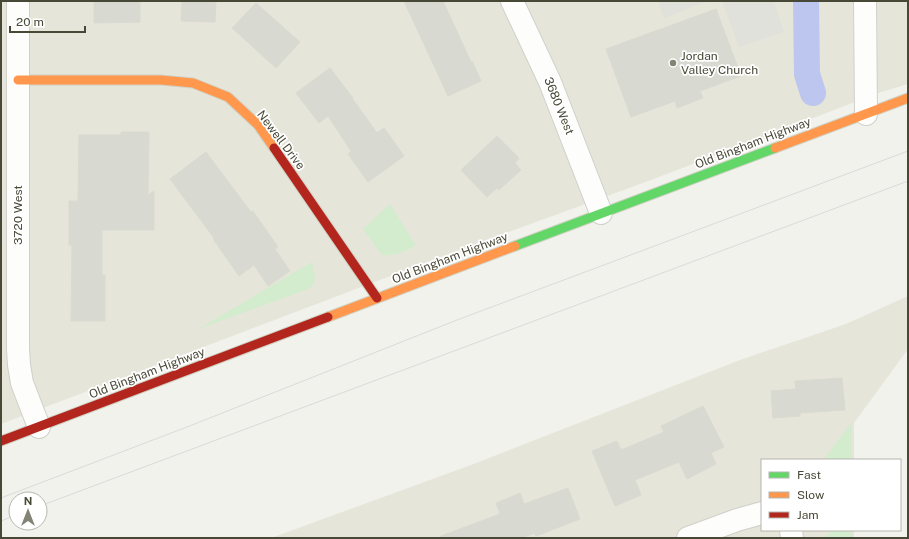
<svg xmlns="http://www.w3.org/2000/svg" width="909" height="539" font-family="'Public Sans',sans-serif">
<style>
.residential{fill:#e5e5d9}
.green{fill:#d3eccd}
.parking{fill:#e1e1dc}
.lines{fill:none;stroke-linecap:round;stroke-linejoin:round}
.canal{stroke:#bdc6ef;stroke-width:26}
.building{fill:#d8d9d1;stroke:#dadad2}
.street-casing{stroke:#cfd0ca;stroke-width:24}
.fast-casing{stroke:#d0d2c5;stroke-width:11}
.slow-casing{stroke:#d0d2c5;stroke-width:11}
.jam-casing{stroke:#d0d2c5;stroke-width:11}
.street{stroke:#fdfdfc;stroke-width:22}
.fast{stroke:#63d668;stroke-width:9}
.slow{stroke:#ff974d;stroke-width:9}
.jam{stroke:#b3261e;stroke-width:9}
.tram{stroke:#dadad9;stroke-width:1}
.poi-dot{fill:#838476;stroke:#fff;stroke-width:1.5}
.labels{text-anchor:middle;stroke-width:3.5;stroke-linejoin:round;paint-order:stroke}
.poi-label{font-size:12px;fill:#484837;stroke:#fff;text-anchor:start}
.street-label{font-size:12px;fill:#484837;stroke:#fff}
</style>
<rect width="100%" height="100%" fill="#f1f2ec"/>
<!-- residential -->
<g class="residential">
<path d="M1,1H853L855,102L651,180L443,256L1,424Z"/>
<path d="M873,1H908V84L875,94Z"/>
<path d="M908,296V349L854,423V460H762V530H854V538H271L471,465L740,360L846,324Z"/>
</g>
<!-- green -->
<g class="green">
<path d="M390,204L416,246C406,250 391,259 381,254L363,229Z"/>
<path d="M312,262C314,273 319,282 308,289L198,329Z"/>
<path d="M852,422V460H826L825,458Z"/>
<path d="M833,530H852V538H825Z"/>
</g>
<!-- parking -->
<g class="parking">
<path d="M658,1H708L664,18Z"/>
<path d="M722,1H774L784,32L739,47Z"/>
</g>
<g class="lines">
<!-- canal -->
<path class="canal" d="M806,1L807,74L813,93"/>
</g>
<!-- building -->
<g class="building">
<path d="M94,1H140V22L94,23Z"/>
<path d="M182,1H216L215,22L181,21Z"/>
<path d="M404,1H443L471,62L472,61L481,81L448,96Z"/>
<path d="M256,3L300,42L276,68L232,28Z"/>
<path d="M716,9L741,76L700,91L703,98L677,108L675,101L631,117L606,49Z"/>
<path d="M330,68L353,98H352L377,133L384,128L404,156L368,182L348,154L351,151L328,116L319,123L296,93Z"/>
<path d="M121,132H149L148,195L154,191V230H102V275H105V321H71L72,245H69V201H78L79,135H121Z"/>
<path d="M497,136L519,158L515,163L521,170L499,190L497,188L487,197L461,170Z"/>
<path d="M206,152L251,212L253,211L278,247L275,249L290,271L268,286L254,265L239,276L213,239L214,238L170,179Z"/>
<path d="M842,378L845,410L800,413V416L773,418L771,391L796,389L795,381Z"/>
<path d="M703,406L724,447L711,453L716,464L687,479L679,462L635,480L641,495L615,506L592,451L617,441L621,450L664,432L661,426Z"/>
<path d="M568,488L580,519L536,536L535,533L521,538H441V536L500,514L496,503L520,493L524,504Z"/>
</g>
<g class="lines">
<!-- street casing -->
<g class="street-casing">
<g id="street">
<path d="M18,1V349L19,365L22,383L39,427"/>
<path d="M512,1L550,82L601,213"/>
<path d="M865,1L866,114"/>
<path d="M791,530L792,538"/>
<path d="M688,538L737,520L762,513"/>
</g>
</g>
<!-- fast casing -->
<g class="fast-casing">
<path id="fast" d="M515,246L775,148"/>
</g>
<!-- slow casing -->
<g class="slow-casing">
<g id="slow">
<path d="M18,80H161L193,83L228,97L258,125L274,148"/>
<path d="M775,148L908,98"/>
<path d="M328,317L515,246"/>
</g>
</g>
<!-- jam casing -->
<g class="jam-casing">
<g id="jam">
<path d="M274,148L377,298"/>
<path d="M1,441L328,317"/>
</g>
</g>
<!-- street -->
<use href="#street" class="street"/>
<!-- fast -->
<use href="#fast" class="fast"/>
<!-- slow -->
<use href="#slow" class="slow"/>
<!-- jam -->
<use href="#jam" class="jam"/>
<!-- tram -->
<g class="tram">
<path d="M1,498L187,427L457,320L908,151"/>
<path d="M40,506L908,181"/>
<path d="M1,521L16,515"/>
</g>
</g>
<!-- markers -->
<circle class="poi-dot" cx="673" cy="63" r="4"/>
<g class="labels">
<!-- poi labels -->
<g class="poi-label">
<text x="681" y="60">Jordan<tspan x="681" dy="14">Valley Church</tspan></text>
</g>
<!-- street labels -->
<g class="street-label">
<text transform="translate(559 106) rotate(68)" y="4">3680 West</text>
<text transform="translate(281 140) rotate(53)" y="4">Newell Drive</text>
<text transform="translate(753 143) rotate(-21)" y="4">Old Bingham Highway</text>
<text transform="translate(18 215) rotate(-90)" y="4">3720 West</text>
<text transform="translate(450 258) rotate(-21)" y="4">Old Bingham Highway</text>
<text transform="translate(147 373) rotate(-21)" y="4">Old Bingham Highway</text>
</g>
</g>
<!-- border -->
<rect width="909" height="539" fill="none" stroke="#484837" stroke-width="4"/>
<!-- legend -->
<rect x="761" y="459" width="140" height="72" fill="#ffffff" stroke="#b6b6af"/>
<rect x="769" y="472" width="20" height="6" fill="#63d668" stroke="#b6b6af"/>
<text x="797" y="479" font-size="12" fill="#484837">Fast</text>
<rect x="769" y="492" width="20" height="6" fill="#ff974d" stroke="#b6b6af"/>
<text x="797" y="499" font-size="12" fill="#484837">Slow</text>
<rect x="769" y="512" width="20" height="6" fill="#b3261e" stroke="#b6b6af"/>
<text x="797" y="519" font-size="12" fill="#484837">Jam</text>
<!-- north arrow -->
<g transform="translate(28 511)"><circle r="19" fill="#ffffff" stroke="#b6b6af"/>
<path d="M0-3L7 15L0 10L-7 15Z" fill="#838476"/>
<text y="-6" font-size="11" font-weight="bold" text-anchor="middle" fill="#484837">N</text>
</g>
<!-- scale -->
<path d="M10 26v6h75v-6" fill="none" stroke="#484837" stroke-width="2"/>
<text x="16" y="26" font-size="12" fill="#484837" stroke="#ffffff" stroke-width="3" paint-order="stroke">20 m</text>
</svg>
